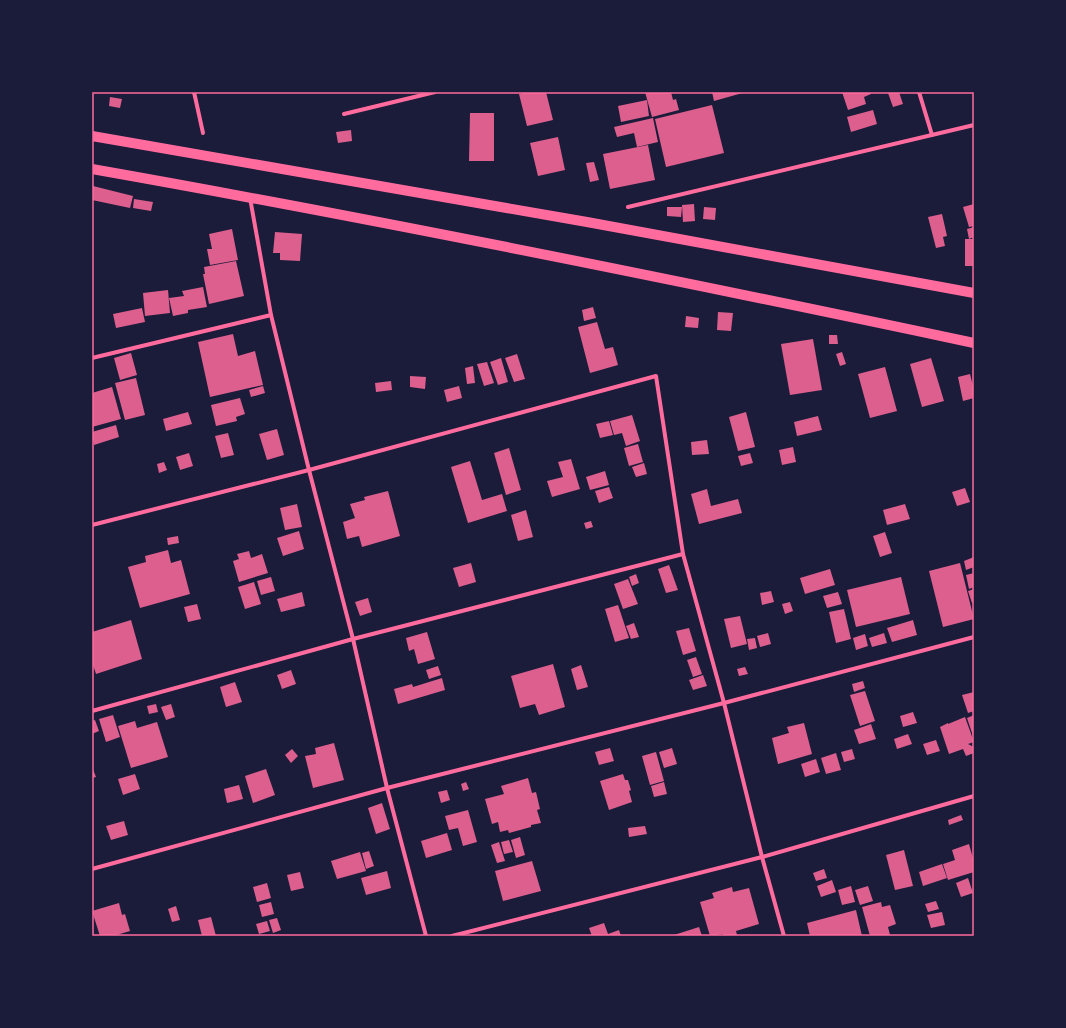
<svg xmlns="http://www.w3.org/2000/svg" width="1066" height="1028" font-family="'Open Sans',sans-serif">
<style>
.building{fill:#dd5f8e}
.lines{fill:none;stroke-linecap:round;stroke-linejoin:round}
.minor{stroke:#ff6b9d;stroke-width:4}
.primary{stroke:#ff6b9d;stroke-width:10}
.neatline{fill:none;stroke:#ff6b9d;stroke-width:1.5}
</style>
<rect width="100%" height="100%" fill="#1b1b3a"/>
<!-- building -->
<g class="building">
<path d="M527,92H546L553,120L527,126L519,94Z"/>
<path d="M645,92H671L673,100L676,99L679,110L652,117Z"/>
<path d="M712,92H746L714,101Z"/>
<path d="M842,92H870L871,94L864,97L866,104L848,110Z"/>
<path d="M892,92H899L903,104L893,107L888,93Z"/>
<path d="M110,97L122,99L120,108L109,106Z"/>
<path d="M647,100L649,116L621,122L618,106Z"/>
<path d="M712,105L724,153L666,167L655,119Z"/>
<path d="M873,110L877,124L851,132L847,117Z"/>
<path d="M470,113H494V161H469Z"/>
<path d="M653,118L658,142L637,147L634,133L617,137L614,127Z"/>
<path d="M351,130L352,141L338,143L336,132Z"/>
<path d="M558,137L565,170L538,176L530,143Z"/>
<path d="M648,145L655,180L610,189L603,154Z"/>
<path d="M594,162L599,180L590,182L586,163Z"/>
<path d="M93,186L133,196L130,208L92,200Z"/>
<path d="M134,199L153,202L151,211L133,208Z"/>
<path d="M694,204L695,221L683,222L682,205Z"/>
<path d="M974,204V226L969,227L963,207Z"/>
<path d="M667,207H682L681,217L667,216Z"/>
<path d="M704,207L716,208L715,220L703,219Z"/>
<path d="M942,214L947,236L943,237L945,246L936,248L928,217Z"/>
<path d="M974,227V237L969,239L967,229Z"/>
<path d="M232,229L238,260L210,265L207,249H212L209,234Z"/>
<path d="M275,232L302,234L300,261L280,260V253H273Z"/>
<rect x="965" y="239" width="9" height="27"/>
<path d="M236,261L244,296L209,304L203,274H205L204,267Z"/>
<path d="M203,287L207,307L188,310V313L173,316L169,298L184,296L182,291Z"/>
<path d="M168,290L170,313L145,316L143,293Z"/>
<path d="M593,307L596,318L584,321L582,310Z"/>
<path d="M142,308L145,322L116,328L113,314Z"/>
<path d="M718,312L733,313L731,331L717,330Z"/>
<path d="M686,316L699,318L698,328L685,327Z"/>
<path d="M597,322L605,349L613,347L618,365L590,373L578,327Z"/>
<path d="M233,334L238,356L255,351L263,385L210,397L198,342Z"/>
<path d="M829,335H837L838,344H829Z"/>
<path d="M813,339L822,390L790,395L781,344Z"/>
<path d="M842,352L846,364L840,366L836,354Z"/>
<path d="M131,353L137,375L120,380L114,358Z"/>
<path d="M517,354L525,379L514,382L505,358Z"/>
<path d="M501,358L508,382L498,385L490,362Z"/>
<path d="M931,358L944,401L922,407L910,364Z"/>
<path d="M487,362L494,383L484,386L477,364Z"/>
<path d="M473,366L475,383L467,384L465,368Z"/>
<path d="M885,367L897,411L870,418L858,374Z"/>
<path d="M970,374L974,390V398L963,401L958,377Z"/>
<path d="M410,376L426,377L425,389L410,387Z"/>
<path d="M136,378L145,415L125,420L115,383Z"/>
<path d="M391,381L392,390L376,392L375,383Z"/>
<path d="M263,386L265,393L251,397L249,390Z"/>
<path d="M459,386L462,398L447,402L444,390Z"/>
<path d="M112,387L121,419L92,427V393Z"/>
<path d="M240,398L245,414L236,417L237,421L216,426L211,405Z"/>
<path d="M188,412L192,424L166,431L163,419Z"/>
<path d="M746,412L755,447L738,451L729,417Z"/>
<path d="M632,415L640,441L626,446L622,433L614,435L610,421Z"/>
<path d="M818,416L822,430L797,436L794,422Z"/>
<path d="M609,421L613,435L600,438L596,424Z"/>
<path d="M116,425L119,437L94,445L92,432Z"/>
<path d="M277,429L284,455L267,460L259,434Z"/>
<path d="M228,433L234,455L221,458L215,436Z"/>
<path d="M707,440L709,454L692,455L691,442Z"/>
<path d="M638,444L643,462L629,466L624,448Z"/>
<path d="M793,447L796,462L782,465L779,450Z"/>
<path d="M509,448L521,490L506,495L494,453Z"/>
<path d="M189,453L193,466L180,470L176,457Z"/>
<path d="M750,453L753,463L741,466L738,456Z"/>
<path d="M571,459L580,489L552,497L547,481L563,477L558,462Z"/>
<path d="M470,461L482,500L502,494L507,511L468,523L451,467Z"/>
<path d="M164,462L167,470L159,473L157,464Z"/>
<path d="M644,463L647,474L636,477L632,467Z"/>
<path d="M605,471L609,485L590,490L586,477Z"/>
<path d="M609,487L613,498L599,503L595,491Z"/>
<path d="M965,488L970,502L957,506L952,492Z"/>
<path d="M707,489L711,506L738,499L742,513L699,524L691,494Z"/>
<path d="M388,491L400,536L362,547L359,536L347,539L343,522L355,518L350,504L365,500L364,497Z"/>
<path d="M297,504L302,527L285,530L280,508Z"/>
<path d="M905,504L910,519L887,525L883,510Z"/>
<path d="M526,510L533,537L518,541L511,515Z"/>
<path d="M591,521L593,527L586,529L584,523Z"/>
<path d="M299,531L304,549L283,556L277,538Z"/>
<path d="M885,532L892,553L880,557L873,536Z"/>
<path d="M178,536L179,543L168,545L167,538Z"/>
<path d="M168,550L171,563L181,560L190,594L140,608L128,567L146,562L145,556Z"/>
<path d="M249,551L251,558L262,554L268,573L239,582L233,561L239,559L237,554Z"/>
<path d="M974,557V567L966,570L964,561Z"/>
<path d="M471,563L476,582L459,587L453,568Z"/>
<path d="M960,563L974,619L943,627L929,571Z"/>
<path d="M669,565L678,590L666,593L658,569Z"/>
<path d="M830,569L835,585L805,594L800,578Z"/>
<path d="M974,573V587L969,589L966,575Z"/>
<path d="M636,574L639,583L632,586L629,577Z"/>
<path d="M271,577L275,591L261,595L257,581Z"/>
<path d="M901,577L910,614L856,627L847,590Z"/>
<path d="M628,579L638,604L623,609L614,584Z"/>
<path d="M254,582L261,604L245,609L238,587Z"/>
<path d="M974,589V602L972,603L968,591Z"/>
<path d="M771,591L774,602L762,605L760,593Z"/>
<path d="M302,592L305,606L281,612L277,599Z"/>
<path d="M838,592L842,604L827,608L823,596Z"/>
<path d="M368,598L372,612L360,616L355,602Z"/>
<path d="M790,602L793,611L785,614L782,604Z"/>
<path d="M197,604L201,619L188,622L184,607Z"/>
<path d="M618,605L629,638L615,642L605,609Z"/>
<path d="M844,609L851,639L836,643L829,612Z"/>
<path d="M740,616L747,644L731,648L724,619Z"/>
<path d="M131,620L142,659L96,674L92,662V632Z"/>
<path d="M913,620L917,635L892,642L887,628Z"/>
<path d="M634,623L639,637L631,639L626,626Z"/>
<path d="M689,628L696,651L683,655L676,631Z"/>
<path d="M427,632L435,659L418,664L414,649L409,651L406,638Z"/>
<path d="M768,633L771,644L760,647L757,636Z"/>
<path d="M884,633L887,643L872,647L869,638Z"/>
<path d="M865,634L868,646L856,650L853,638Z"/>
<path d="M755,638L757,648L749,650L747,639Z"/>
<path d="M696,657L702,674L693,677L687,660Z"/>
<path d="M553,664L565,707L539,715L535,704L520,708L511,676Z"/>
<path d="M581,665L588,687L577,690L571,669Z"/>
<path d="M438,666L441,675L429,679L426,670Z"/>
<path d="M745,667L748,674L739,676L737,669Z"/>
<path d="M291,670L296,684L282,689L277,675Z"/>
<path d="M703,675L707,686L693,690L689,680Z"/>
<path d="M442,678L445,690L398,704L394,689L412,684L413,687Z"/>
<path d="M863,681L865,688L854,692L852,684Z"/>
<path d="M235,682L242,702L226,707L220,687Z"/>
<path d="M865,691L875,721L860,726L850,695Z"/>
<path d="M974,692V711L968,713L962,695Z"/>
<path d="M156,704L158,712L149,714L147,706Z"/>
<path d="M171,704L175,717L166,720L161,707Z"/>
<path d="M913,712L917,723L903,727L900,716Z"/>
<path d="M113,715L120,737L106,742L99,719Z"/>
<path d="M974,715V739L967,718Z"/>
<path d="M965,717L974,742L968,744L974,747V753L966,756L963,749L949,754L940,727L948,723V724Z"/>
<path d="M95,720L99,731L92,734V721Z"/>
<path d="M135,721L137,728L157,722L168,757L131,768L118,726Z"/>
<path d="M804,723L812,754L778,764L772,738L789,733L787,727Z"/>
<path d="M871,724L876,739L859,744L854,730Z"/>
<path d="M908,734L912,744L897,749L894,739Z"/>
<path d="M936,740L940,751L927,755L923,744Z"/>
<path d="M334,743L344,780L313,788L305,756L316,754L315,748Z"/>
<path d="M610,748L614,761L599,765L595,752Z"/>
<path d="M672,748L677,764L664,768L659,752Z"/>
<path d="M292,749L298,756L291,763L285,755Z"/>
<path d="M852,749L855,759L844,762L841,752Z"/>
<path d="M656,752L664,781L650,785L642,756Z"/>
<path d="M836,753L841,770L826,774L821,758Z"/>
<path d="M816,759L820,772L805,777L801,764Z"/>
<path d="M92,767L96,777L92,778Z"/>
<path d="M266,769L275,795L253,803L245,776Z"/>
<path d="M135,774L140,789L123,795L118,779Z"/>
<path d="M623,774L625,780H628L631,790L629,791L632,802L609,810L600,781Z"/>
<path d="M528,778L532,793L536,792L540,809L537,810L541,823L531,825V827L509,833L508,830L500,832L498,822L492,824L485,799L504,794L501,786Z"/>
<path d="M466,782L469,789L463,791L461,784Z"/>
<path d="M664,782L667,794L654,797L651,786Z"/>
<path d="M239,785L243,799L227,803L224,789Z"/>
<path d="M447,790L450,800L441,803L438,792Z"/>
<path d="M382,803L390,829L376,834L368,808Z"/>
<path d="M468,810L477,842L463,846L458,828L449,830L445,816Z"/>
<path d="M961,815L963,820L949,825L948,820Z"/>
<path d="M124,821L128,835L111,840L106,826Z"/>
<path d="M645,826L647,834L629,837L628,828Z"/>
<path d="M447,833L452,850L426,858L421,841Z"/>
<path d="M520,837L525,855L516,858L511,840Z"/>
<path d="M509,840L513,852L504,854L501,842Z"/>
<path d="M499,842L505,861L497,863L491,845Z"/>
<path d="M969,844L974,862V872L948,880L943,864L955,860L952,850Z"/>
<path d="M904,850L913,886L895,890L886,855Z"/>
<path d="M369,851L374,866L366,869L362,853Z"/>
<path d="M360,852L366,871L337,879L331,861Z"/>
<path d="M532,861L541,891L503,901L495,871Z"/>
<path d="M942,864L947,878L923,886L919,872Z"/>
<path d="M824,869L827,878L816,881L813,873Z"/>
<path d="M387,871L391,888L366,895L361,878Z"/>
<path d="M300,872L304,888L291,891L287,875Z"/>
<path d="M968,878L973,893L961,897L956,883Z"/>
<path d="M832,880L836,892L821,897L817,886Z"/>
<path d="M267,883L271,898L257,902L253,887Z"/>
<path d="M851,886L855,902L842,905L838,890Z"/>
<path d="M868,886L873,901L860,905L855,890Z"/>
<path d="M732,887L733,892L749,888L759,924L736,931L737,935L733,936H723V934L710,936L700,902L714,898L712,893Z"/>
<path d="M936,901L939,909L928,912L925,904Z"/>
<path d="M271,902L274,914L262,917L259,905Z"/>
<path d="M881,902L882,907L890,905L896,924L888,927L890,935L870,936L862,907Z"/>
<path d="M119,903L122,915L125,914L130,931L113,936H100L92,911Z"/>
<path d="M176,906L180,920L172,922L168,909Z"/>
<path d="M856,910L862,936H810L807,923Z"/>
<path d="M942,912L945,925L931,928L927,915Z"/>
<path d="M211,917L216,936H202L198,920Z"/>
<path d="M277,918L281,930L273,933L269,920Z"/>
<path d="M267,921L270,931L259,934L256,924Z"/>
<path d="M604,923L608,934L619,930L621,936H592L589,928Z"/>
<path d="M699,927L702,936H675L674,935Z"/>
</g>
<g class="lines">
<!-- minor -->
<g class="minor">
<path d="M194,92L203,133"/>
<path d="M919,92L932,135"/>
<path d="M344,114L435,92"/>
<path d="M250,198L271,315L309,470L353,639L387,788L426,936"/>
<path d="M628,207L974,125"/>
<path d="M92,358L271,315"/>
<path d="M92,525L309,470L656,376L683,554L724,703L762,857L784,936"/>
<path d="M92,711L353,639L683,554"/>
<path d="M92,869L387,788L724,703L974,637"/>
<path d="M452,936L762,857L974,796"/>
</g>
<!-- primary -->
<g class="primary">
<path d="M92,136L587,222L974,293"/>
<path d="M92,169C387,221 681,281 974,343"/>
</g>
</g>
<!-- border -->
<rect width="1066" height="1028" fill="none" stroke="#1b1b3a" stroke-width="186"/>
<rect x="93" y="93" width="880" height="842" class="neatline"/>
</svg>
